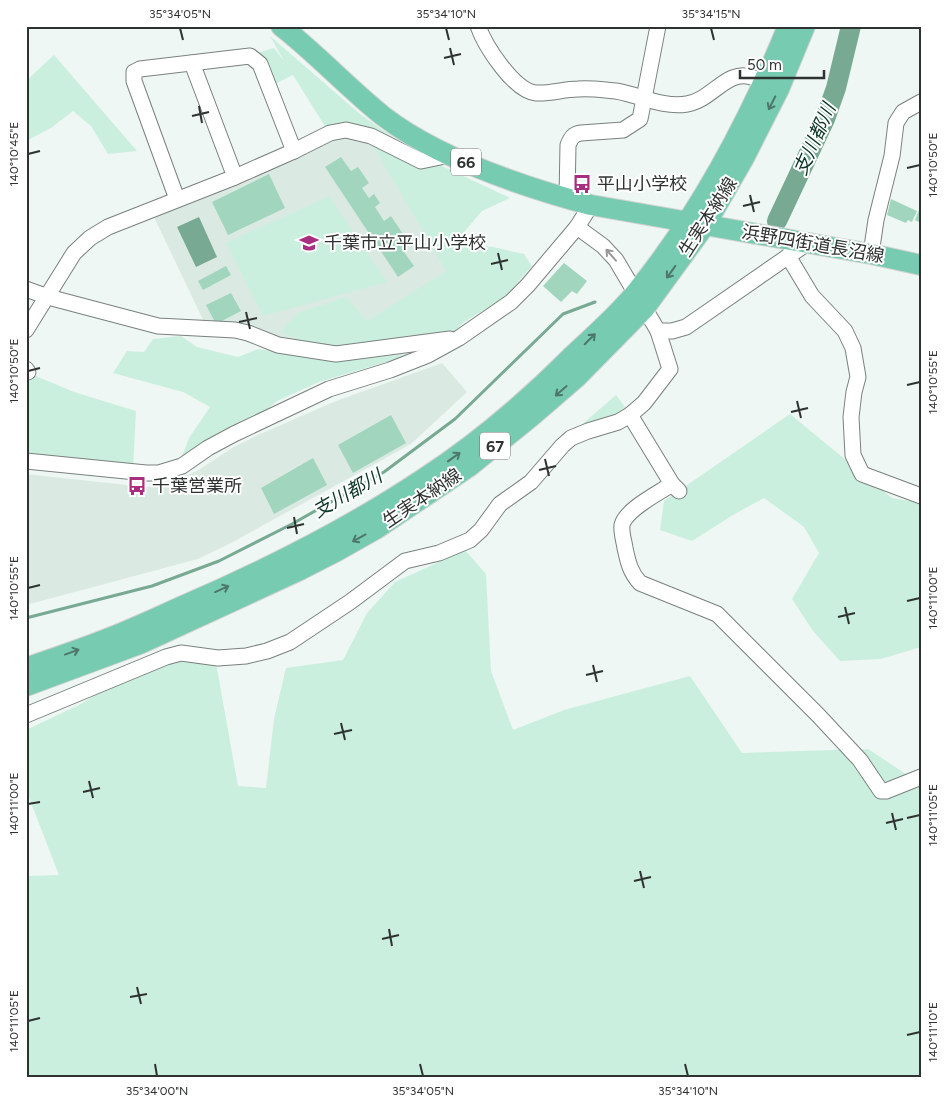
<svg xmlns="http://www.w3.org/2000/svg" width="947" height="1104" font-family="Figtree,'Noto Sans JP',sans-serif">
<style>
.built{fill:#daeae2}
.green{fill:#cbefde}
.water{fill:#78a993}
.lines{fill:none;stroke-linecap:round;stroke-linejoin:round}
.stream{stroke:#78a993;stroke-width:3}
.river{stroke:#78a993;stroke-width:20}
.building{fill:#a2d5be}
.minor-casing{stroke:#7a817e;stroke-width:17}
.major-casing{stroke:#d1d2d1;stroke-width:22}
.minor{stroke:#fff;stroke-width:15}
.major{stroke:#76cbb0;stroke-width:20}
.oneway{stroke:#4e776a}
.oneway2{stroke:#969898}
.ticks{fill:none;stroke:#2e3230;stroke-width:2}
.labels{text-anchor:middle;stroke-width:4;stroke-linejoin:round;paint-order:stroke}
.shield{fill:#fff;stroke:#6d706e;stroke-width:1}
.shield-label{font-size:16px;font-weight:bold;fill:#2e3230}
.poi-label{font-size:18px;fill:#2e3230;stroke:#fff;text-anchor:start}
.street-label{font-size:18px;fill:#2e3230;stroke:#fff}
.water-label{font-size:19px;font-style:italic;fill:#0d3829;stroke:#fff}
.neatline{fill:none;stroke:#2e3230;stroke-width:2}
.ticks-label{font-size:12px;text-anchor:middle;fill:#2e3230}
</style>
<rect width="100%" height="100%" fill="#eef7f3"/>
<!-- built -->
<g class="built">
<path d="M341,132L366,141L427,170L450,169L441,208L458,271L384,331L279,342L206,326L153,215Z"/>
<path d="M442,363L467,392L411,444L231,543L198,559L26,605V474L145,487L161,486L197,471L232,448L260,434L336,401Z"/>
</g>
<!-- green -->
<g class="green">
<path d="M270,36L360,114L388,134L425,158L510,198L482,211L459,238L465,245L493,247L524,254L532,266L505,297L464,322L453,333L321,348L281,332L298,313L346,297L367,321L446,271L372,144L326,128L293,75L269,87L257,53L274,48L284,61Z"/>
<path d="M54,55L137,151L108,154L91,126L73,111L51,128L26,141V81Z"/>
<path d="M329,196L387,282L263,316L226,243Z"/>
<path d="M181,336L197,347L238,357L258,349L332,360L413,354L319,382L277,401L233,438L180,462L189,438L210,407L183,392L113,373L127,351L144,352L153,339Z"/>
<path d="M26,372L74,392L136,411L133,468L26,456Z"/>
<path d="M616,395L628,411L571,434Z"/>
<path d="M790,414L892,498L921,503V647L881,659L840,661L813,631L792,599L819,553L804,527L764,498L733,515L692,541L660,530L664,501Z"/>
<path d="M465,550L486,574L491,671L513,730L564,710L690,676L742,753L868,749L921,784V1078H26V876L59,875L26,790V730L81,704L159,653L216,663L238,786L266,788L274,719L286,668L343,660L367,613L395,582Z"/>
</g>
<!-- water -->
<path class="water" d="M199,217L217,257L196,267L177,227Z"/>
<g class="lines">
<!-- stream -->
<path class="stream" d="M26,618L152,586L219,561L292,524L384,472L455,419L563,314L595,302"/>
<!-- river -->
<path class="river" d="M777,221L825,119L836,88L851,26"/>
</g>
<!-- building -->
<g class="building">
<path d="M341,157L351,171L358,167L369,183L362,188L369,198L374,194L380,203L375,207L384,221L391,216L409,243L401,248L414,266L398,277L325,167Z"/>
<path d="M269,174L285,208L228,235L212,202Z"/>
<path d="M891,199L917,211L912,222L908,220L906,223L887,215Z"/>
<path d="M919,210H921V223L915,220Z"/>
<path d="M564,263L587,281L577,294L572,291L561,302L543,286Z"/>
<path d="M226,266L231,275L203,290L198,281Z"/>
<path d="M231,293L241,311L216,324L206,305Z"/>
<path d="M391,415L406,443L353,473L338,445Z"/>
<path d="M313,458L327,485L274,514L261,488Z"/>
</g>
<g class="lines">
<!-- minor casing -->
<g class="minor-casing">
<g id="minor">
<path d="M478,26C485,46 514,91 536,93C550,94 564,89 578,89C590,88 604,90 616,91C640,95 662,108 687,104C712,100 727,69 751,77C756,78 760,81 765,83"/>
<path d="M192,63L235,177"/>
<path d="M567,198L568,145C571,138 573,134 581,133L623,130L640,119L658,26"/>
<path d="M177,199L134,81V72L140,69L250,56L260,64L294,151"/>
<path d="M577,227L603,246L616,260L658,331H672L686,327L806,244"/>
<path d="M871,254L876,220L892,156L896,123L903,112L921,102"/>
<path d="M788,256L812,296L845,331L853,348L858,377L854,392L851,417L853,455L862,474L921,496"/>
<path d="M26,289L48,297L158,326L235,330L248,333L278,345L336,354L450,339"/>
<path d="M26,330L74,253L90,238L108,227L235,177L294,151L330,133L346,130L371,136L421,161L450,155"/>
<path d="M26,369L28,372"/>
<path d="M630,415L672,484L679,491"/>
<path d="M26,461L146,473H159L182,466L208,448L234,434L329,389L390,370L428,355L459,338L511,302L528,285L577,227L591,205"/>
<path d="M672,484C659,493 626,509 622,525C621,532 624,541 625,548C628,562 630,572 640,583L717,614L818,715L860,760L881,791H886L921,777"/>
<path d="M26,715L166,657L181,653L218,658L246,656L267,651L290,642L350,602L405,561L439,553L470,540L481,530L500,504L531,482L562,446L571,438L588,431L618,422L630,415L644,403L670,369L658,331"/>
</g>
</g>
<!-- major casing -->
<g class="major-casing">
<g id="major">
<path d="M281,26C317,54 348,88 383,116C439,159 524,187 591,205L871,254L921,265"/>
<path d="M26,668C54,658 82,649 109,638C135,628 160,616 185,605C268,569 348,529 423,479C477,444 526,402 571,357C593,336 618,315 637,291C702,211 749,121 788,26"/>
<path d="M26,686L142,643L298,571L337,551L376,529L470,466L532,416L576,378L644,309L706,224L744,158L779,89L805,26"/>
</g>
</g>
<!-- minor -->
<use href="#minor" class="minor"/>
<!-- major -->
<use href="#major" class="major"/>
</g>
<!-- one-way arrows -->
<defs><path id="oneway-shaft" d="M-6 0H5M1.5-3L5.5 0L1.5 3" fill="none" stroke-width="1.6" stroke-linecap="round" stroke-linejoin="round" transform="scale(1.25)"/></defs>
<g class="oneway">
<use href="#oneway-shaft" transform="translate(772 103) rotate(117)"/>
<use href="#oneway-shaft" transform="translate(671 272) rotate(126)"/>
<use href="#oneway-shaft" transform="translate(590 339) rotate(-45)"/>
<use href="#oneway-shaft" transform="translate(561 391) rotate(139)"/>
<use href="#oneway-shaft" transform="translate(454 457) rotate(-36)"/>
<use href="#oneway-shaft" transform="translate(359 538) rotate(151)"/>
<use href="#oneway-shaft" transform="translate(222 589) rotate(-24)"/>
<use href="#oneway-shaft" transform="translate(72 652) rotate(-20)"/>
</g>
<use class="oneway2" href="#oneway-shaft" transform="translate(611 255) rotate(-131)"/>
<!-- ticks -->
<path class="ticks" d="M180,28L183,40M446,28L449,40M711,28L714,40M450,48L454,65M444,58L461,54M199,106L202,123M192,116L209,112M28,154L40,151M907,168L920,165M750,195L754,212M743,206L760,202M498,253L502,270M491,264L508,260M246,312L250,329M239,322L257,318M28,371L40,368M907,385L920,382M797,401L801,418M791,412L808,408M545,459L549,476M539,470L556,466M294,517L297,534M287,528L304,524M28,588L40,585M907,601L920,598M845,607L849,624M838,617L855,613M593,665L597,682M586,675L603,671M341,723L345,740M334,734L352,730M89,781L93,798M83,792L100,788M28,804L40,802M892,813L896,830M907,818L920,815M886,823L903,819M640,871L644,888M634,881L651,877M389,929L392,946M382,939L399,935M137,987L141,1004M130,997L147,994M28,1021L40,1018M907,1035L920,1032M155,1064L157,1076M420,1064L423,1076M685,1064L688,1076"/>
<!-- icons -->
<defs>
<g id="bus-bare" transform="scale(1.5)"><path d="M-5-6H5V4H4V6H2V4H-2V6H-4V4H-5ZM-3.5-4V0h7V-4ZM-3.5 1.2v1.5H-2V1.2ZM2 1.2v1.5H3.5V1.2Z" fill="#aa2e7f" stroke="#fff" stroke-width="2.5" paint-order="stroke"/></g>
<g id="school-bare" transform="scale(1.5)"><path d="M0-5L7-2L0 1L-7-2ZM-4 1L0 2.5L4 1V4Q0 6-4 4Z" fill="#aa2e7f" stroke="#fff" stroke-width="2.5" paint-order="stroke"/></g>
</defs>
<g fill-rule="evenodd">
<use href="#bus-bare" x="582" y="184"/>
<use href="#school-bare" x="309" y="243"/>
<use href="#bus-bare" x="137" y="486"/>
</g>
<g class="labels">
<!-- shield labels -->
<g class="shield">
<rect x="451" y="148.5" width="30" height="27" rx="4"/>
<rect x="480" y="432.5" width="30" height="27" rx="4"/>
</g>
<g class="shield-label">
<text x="466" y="168">66</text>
<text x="495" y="452">67</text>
</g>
<!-- poi labels -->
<g class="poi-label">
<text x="597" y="190">平山小学校</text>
<text x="324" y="249">千葉市立平山小学校</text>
<text x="152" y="492">千葉営業所</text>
</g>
<!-- street labels -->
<g class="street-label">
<text transform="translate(708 217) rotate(-57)" y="6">生実本納線</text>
<text transform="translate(813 244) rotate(10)" y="6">浜野四街道長沼線</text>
<text transform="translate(422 498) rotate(-34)" y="6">生実本納線</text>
</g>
<!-- water labels -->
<g class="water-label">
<text transform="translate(814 139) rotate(-66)" y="7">支川都川</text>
<text transform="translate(347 493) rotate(-30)" y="7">支川都川</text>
</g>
</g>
<!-- border -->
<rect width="947" height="1104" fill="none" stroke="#ffffff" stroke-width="55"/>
<!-- scale -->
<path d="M740 70v8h84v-8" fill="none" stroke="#2e3230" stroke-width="2.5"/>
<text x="747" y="70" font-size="15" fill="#2e3230" stroke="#ffffff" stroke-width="4" paint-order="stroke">50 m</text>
<rect x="28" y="28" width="892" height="1048" class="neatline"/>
<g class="ticks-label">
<text x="180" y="18">35°34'05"N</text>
<text x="446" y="18">35°34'10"N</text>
<text x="711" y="18">35°34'15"N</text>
<text transform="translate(14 154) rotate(-90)" y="4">140°10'45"E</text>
<text transform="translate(933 165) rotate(-90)" y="4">140°10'50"E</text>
<text transform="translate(14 371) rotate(-90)" y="4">140°10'50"E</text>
<text transform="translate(933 382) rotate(-90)" y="4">140°10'55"E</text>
<text transform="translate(14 588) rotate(-90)" y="4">140°10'55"E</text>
<text transform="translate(933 598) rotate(-90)" y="4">140°11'00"E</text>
<text transform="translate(14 804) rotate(-90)" y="4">140°11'00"E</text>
<text transform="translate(933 815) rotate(-90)" y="4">140°11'05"E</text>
<text transform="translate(14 1021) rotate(-90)" y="4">140°11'05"E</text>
<text transform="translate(933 1032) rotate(-90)" y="4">140°11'10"E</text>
<text x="157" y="1095">35°34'00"N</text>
<text x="423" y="1095">35°34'05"N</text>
<text x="688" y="1095">35°34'10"N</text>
</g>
</svg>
